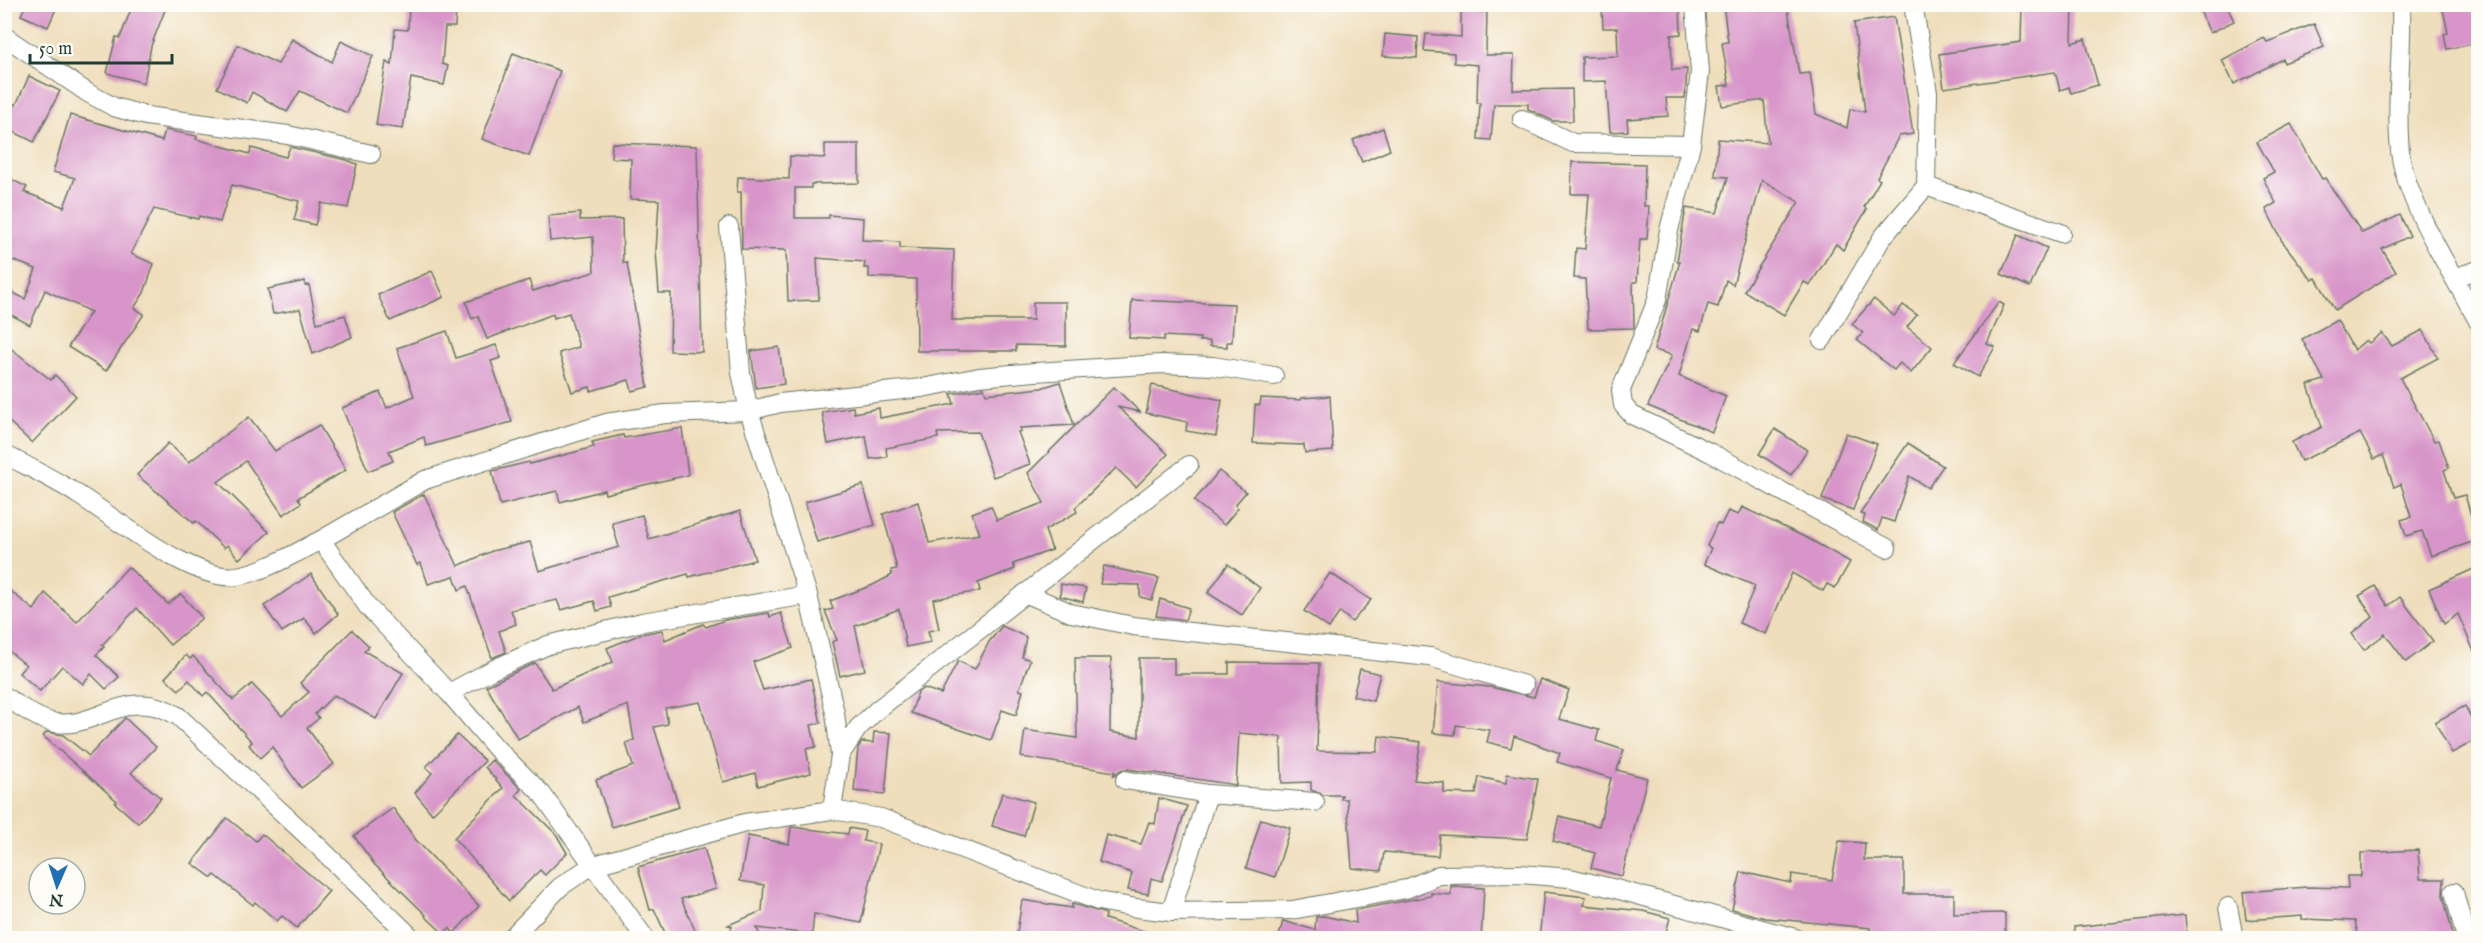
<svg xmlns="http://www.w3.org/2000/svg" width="2483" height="943" font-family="'IM FELL English',serif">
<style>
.building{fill:#d895c9}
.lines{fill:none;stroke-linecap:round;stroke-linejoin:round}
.minor-casing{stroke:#687564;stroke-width:20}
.minor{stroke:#fff;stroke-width:18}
</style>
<rect width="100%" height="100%" fill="#fdfcf7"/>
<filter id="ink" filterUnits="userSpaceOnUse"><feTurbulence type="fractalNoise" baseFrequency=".0167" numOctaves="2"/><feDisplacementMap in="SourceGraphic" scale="12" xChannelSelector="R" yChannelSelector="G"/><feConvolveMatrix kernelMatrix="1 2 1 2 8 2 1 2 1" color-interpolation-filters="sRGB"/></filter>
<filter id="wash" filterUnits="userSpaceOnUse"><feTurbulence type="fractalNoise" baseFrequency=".008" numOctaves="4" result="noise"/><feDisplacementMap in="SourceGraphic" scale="24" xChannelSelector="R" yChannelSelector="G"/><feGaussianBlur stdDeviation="1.35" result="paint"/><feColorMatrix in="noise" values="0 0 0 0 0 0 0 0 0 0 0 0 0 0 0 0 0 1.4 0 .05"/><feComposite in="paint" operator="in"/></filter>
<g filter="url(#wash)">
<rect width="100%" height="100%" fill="#efdebc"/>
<g id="blocks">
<!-- building -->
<g class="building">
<path d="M26,4H58L48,27L21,15Z"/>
<path d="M133,4H155L165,10L151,46L144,83L107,73L116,37L120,38Z"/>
<path d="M409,4H456L455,27H445L442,64L448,66L444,85L411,78L403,129L376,125L386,62L392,65L395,29L408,30Z"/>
<path d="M1680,4L1681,34L1671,35L1672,70L1687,69L1685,98H1666L1668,116L1627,119L1628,131L1610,132L1606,81L1582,82V57L1618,56L1617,28H1603L1602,6Z"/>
<path d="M1723,4H1787L1799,74L1810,73L1816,114L1847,128L1850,109L1865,112L1854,23L1894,17L1913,134L1899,136L1877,178L1880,180L1864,207L1867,209L1843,250L1836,244L1810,285L1804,282L1784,315L1744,291L1799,202L1762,180L1733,285L1726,280L1718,307L1708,304L1700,331L1693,329L1679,376L1726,396L1712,432L1648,406L1672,355L1654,350L1680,261H1677L1686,208L1717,213L1728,177L1715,176L1718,139L1768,143L1764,100L1722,106L1719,86L1729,85L1722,43L1728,42Z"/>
<path d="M2022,4H2073L2072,43L2085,39L2098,85L2071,93L2069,87L2060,90L2055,72L1944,88L1939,54L2021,42Z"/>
<path d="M2197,4H2226L2234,21L2210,33Z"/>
<path d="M2469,4H2478V43L2447,49L2444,34L2448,33L2443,10Z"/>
<path d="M1461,5H1480V12H1487L1486,55H1514L1513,90L1572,89L1573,121H1553L1528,109V104H1494L1491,140L1478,139L1480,103H1477L1478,65L1454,63V53L1424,51L1426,34L1461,37Z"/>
<path d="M2314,24L2324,47L2284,63L2283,59L2234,84L2222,60L2264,38L2267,42Z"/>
<path d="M1385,34L1418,37L1417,58L1383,56Z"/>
<path d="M292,39L332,62L341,41L373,56L347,113L300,91L287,112L252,92L247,103L217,88L238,45L278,64Z"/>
<path d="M513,53L560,71L529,156L482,139Z"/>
<path d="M29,76L60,91L34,142L4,127V110L9,101L16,105Z"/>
<path d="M70,115L162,141L165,130L197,136L196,139L250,154L251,148L286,157L290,147L347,160L357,164L348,208L321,203L315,225L294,220L299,201L232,185L220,222L199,216L198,219L154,209L131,254L154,264L144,293L134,308L144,314L106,371L68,347L91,312L45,290L30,325L4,311V288L25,299L36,269L4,257V176L27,187L24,192L64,207L75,178L53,172Z"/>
<path d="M2291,124L2322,179L2325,178L2362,233L2400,215L2410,236L2382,249L2396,272L2335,310L2316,278L2312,280L2282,241L2266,209L2276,203L2263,178L2274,172L2257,142Z"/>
<path d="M1383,128L1390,150L1362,162L1353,140Z"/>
<path d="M612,143L697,146L702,352L670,351L671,293H659L656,251L659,200L630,199L631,159L611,158Z"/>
<path d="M825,144H859V183L811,184V188H795V218H829V215L863,218L862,240L900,242V248L954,250L952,320H1033V302H1066V346L1016,345V351H917L916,279L869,277V268H864L865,262L817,258L819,300L788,301L786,250L742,249L741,192H737L738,177L789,179L790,156L825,158Z"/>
<path d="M1572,162L1645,164L1644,206H1649L1647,239H1640L1637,282H1633L1634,328L1588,329L1585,279L1574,278L1576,248L1585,249L1589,194H1571Z"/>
<path d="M580,213V220L622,219L623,263H627L648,387L632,391L629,380L591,391L590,387L572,392L559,353L579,347L569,313L554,318L553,314L487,339L478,316L472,319L466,302L529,280L533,291L594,272L593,237L550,241L548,216Z"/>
<path d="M2018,235L2047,248L2030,287L2001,274Z"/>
<path d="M432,271L444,297L390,321L378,295Z"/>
<path d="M305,281V286L309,285L317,323L345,315L352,337L313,354L300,309L273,314L268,289Z"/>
<path d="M1874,299L1894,316L1903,305L1917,315L1907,327L1932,347L1911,373L1900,363L1894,370L1857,340L1863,333L1852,324Z"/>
<path d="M1132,300L1234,304L1232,342H1227V347L1210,346V341H1200V338L1164,336V340L1129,338Z"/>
<path d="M1999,302L2004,305L1987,344L1995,347L1978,377L1954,363Z"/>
<path d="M2337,320L2354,350L2366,340L2369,343L2382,333L2392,346L2423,330L2438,358L2400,378L2434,441L2439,440L2449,468L2444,470L2453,498L2465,495L2478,540L2431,556L2422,531L2406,536L2401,520L2411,517L2401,484L2394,487L2383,455L2374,459L2360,433L2301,461L2292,442L2322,427L2308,385L2324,380L2302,339Z"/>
<path d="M447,331L456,358L496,345L501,358L491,361L512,422L426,446L424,437L389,451L393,461L368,471L342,408L380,392L387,408L414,396L397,348Z"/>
<path d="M4,343L51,380L55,375L76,396L32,443L4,417Z"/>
<path d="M779,347L784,384L756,388L751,351Z"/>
<path d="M1060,382L1074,425L1020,428L1021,431L1018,432L1030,464L993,477L978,432L937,433L938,438L886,448L887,457L870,459L866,436L828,444L822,412L853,407L854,413L879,408L880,418L954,404L951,394L984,388L986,394L1041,388Z"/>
<path d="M1152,385L1222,400L1216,436L1186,431L1187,422L1146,413Z"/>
<path d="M1114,387L1140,412L1118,407L1168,454L1136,487L1116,468L1075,508L1077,512L1045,530L1052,550L1013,564L1015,569L978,583L980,591L933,599L939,629L928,631L931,642L906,647L899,609L855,626L865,670L840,676L832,642L837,640L825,611L833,609L830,601L873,585L892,575L891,570L897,569L883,514L918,502L929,543L980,534L972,513L991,506L997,520L1044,503L1028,473Z"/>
<path d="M1330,396L1333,451L1305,453L1304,445L1253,443L1255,405H1260L1261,398L1301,400V398Z"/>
<path d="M249,417L275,451L319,425L346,470L298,498L301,503L283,515L246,461L218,482L269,532L239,559L227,545L224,548L196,521L194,523L137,475L168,443L189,462Z"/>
<path d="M682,428L688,475L605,494L604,490L560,502L557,491L500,505L492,471L529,462L530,464L594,447L592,442L623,435L624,438Z"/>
<path d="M1775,429L1807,450L1791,475L1759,454Z"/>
<path d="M1846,433L1877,444L1853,510L1822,499Z"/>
<path d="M1908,443L1943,466L1928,488L1909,476L1894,522L1882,518L1878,530L1863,522L1865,515L1860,514Z"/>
<path d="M1219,471L1246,492L1235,505L1238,508L1224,525L1194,501Z"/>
<path d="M863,485L875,525L817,542L805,502Z"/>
<path d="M424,494L458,566L492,551L530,542L539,571L619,547L612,523L642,515L649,539L740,511L755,560L689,577L688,574L608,597L611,607L597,611L594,601L561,610L557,600L511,610L516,624L499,631L506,652L492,658L467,586L459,590L454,576L428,584L421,563L417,565L392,512Z"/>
<path d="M1742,507L1811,540L1850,562L1835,588L1827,584L1823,591L1792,573L1766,634L1739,623L1755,586L1704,564L1711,548L1707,546L1717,523L1721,525L1728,511L1738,515Z"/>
<path d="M1228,564L1260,588L1242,615L1208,593Z"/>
<path d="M1104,566L1159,578L1152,600L1140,597V585L1100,584Z"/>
<path d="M128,567L168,604L181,594L202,618L170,645L137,608L102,645L104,647L96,655L119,677L106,689L91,674L83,684L62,666L40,691L19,673L26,665L4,647V586L34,610L45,593L77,622Z"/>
<path d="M2478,567V661L2458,614L2444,624L2429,589Z"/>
<path d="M1330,573L1371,600L1352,622L1340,612L1329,628L1304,611Z"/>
<path d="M311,574L338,614L316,633L304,618L282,632L264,606Z"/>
<path d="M1061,584L1086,588L1083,602L1060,596Z"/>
<path d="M2375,586L2388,606L2400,597L2433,641L2406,662L2385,634L2364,650L2352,634L2373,617L2359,596Z"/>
<path d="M1160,599L1189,608L1185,620L1156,616Z"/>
<path d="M769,613L770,617L781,613L793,648L753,662L763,690L811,679L821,723L811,725L816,747L806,749L811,773L758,786L755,773L723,782L700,702L665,708L668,724L654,727L679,807L612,827L596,780L633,766L626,743L634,740L628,705L584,722L578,707L518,739L486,686L535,663L552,689L613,662L607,648L641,634L662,630L665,640L703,624L706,627L725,620Z"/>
<path d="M1002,626L1026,637L1022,657L1030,660L1019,690L1023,691L1016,715L1002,710L991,740L911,713L918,692L924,688L941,694L958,661L975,669L989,642Z"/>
<path d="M352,630L369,646L364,651L403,673L376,719L334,695L315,714L319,718L307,728L334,764L301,788L272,747L260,758L249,745L252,742L207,692L203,696L189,680L179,690L165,678L186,655L190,659L193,656L233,700L252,684L282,716L309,692L300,683Z"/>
<path d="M1075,658H1111L1110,732L1139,737V658H1174V674H1229V662L1319,663L1317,751L1377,752L1379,736L1421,742L1414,780L1444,783V793L1476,794L1479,777L1506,783L1507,774L1538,779L1527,839L1440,835L1438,856L1384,852L1381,871L1352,868L1347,799H1341L1342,795H1323L1311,790V782L1282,783L1281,737L1239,733L1236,785L1127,769L1121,770L1113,776L1115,772L1021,757L1025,730L1077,738Z"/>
<path d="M1360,669L1380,674L1373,701L1353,696Z"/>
<path d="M1540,679L1569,690L1559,719L1599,730L1596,741L1624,750L1617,770L1647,778L1622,876L1591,868L1595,853L1553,841L1559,816L1599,826L1611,778L1557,762L1560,753L1514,736L1511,748L1487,742L1490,730L1456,725L1455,735L1433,733L1438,682L1490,687L1534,697Z"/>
<path d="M2465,706L2478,731V739L2452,753L2435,722Z"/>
<path d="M125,718L156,747L131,773L161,798L138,823L115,803L117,801L43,736L47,732L63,735L89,756Z"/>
<path d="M874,732L891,733L885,794L854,791L858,748L862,742L873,743Z"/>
<path d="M457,735L485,761L432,814L415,793L432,773L426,767Z"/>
<path d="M492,760L521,789L516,795L556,834L567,853L545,875L540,870L509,901L454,838L503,788L485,767Z"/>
<path d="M1002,793L1034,802L1024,836L992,826Z"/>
<path d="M1159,798L1187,806L1162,881L1151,878L1148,894L1128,890L1132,873L1099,862L1106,835L1141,844L1149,822L1155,824Z"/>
<path d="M393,808L416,840L479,906L454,933L449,928L444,934L425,916L426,915L374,864L354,836Z"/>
<path d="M227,818L256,841L262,834L329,891L297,928L282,916L277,921L255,902L253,905L215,875L212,878L192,863Z"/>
<path d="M1261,819L1290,828L1275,877L1246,868Z"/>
<path d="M791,827L848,834L849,828L865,831L863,841L879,844L861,923L814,914L812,934L756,928L763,939H729L732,926L728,925L762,911L764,885L740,881L748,836L789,844Z"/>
<path d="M1839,841L1865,843L1864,860H1904V894H1954V914L2005,913V939H1916V935H1870V928L1765,918L1732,909L1741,872L1791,883L1792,874L1832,880Z"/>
<path d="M704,848L716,889L681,899L699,939H668L654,909L650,910L638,867Z"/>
<path d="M2418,850L2420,879H2444L2443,895L2454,939H2359L2355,921L2302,919V916L2246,920L2243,892L2307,887L2348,888L2347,876H2361V853Z"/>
<path d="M1451,886L1484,888L1481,939H1278L1283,921L1315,930L1316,917L1324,916L1356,923L1355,910L1431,896V893L1451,895Z"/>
<path d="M1544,892L1586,897L1584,905L1643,911L1670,918L1664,939H1539Z"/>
<path d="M1022,900L1072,908V904L1080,906L1106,914L1105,919L1156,935V939H1016Z"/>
<path d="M2185,915L2187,939H2075L2074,927Z"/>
</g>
</g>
</g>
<g filter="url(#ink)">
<use href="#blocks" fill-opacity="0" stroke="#687564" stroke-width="1.5"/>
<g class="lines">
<!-- minor casing -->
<g class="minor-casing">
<g id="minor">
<path d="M1695,4L1700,72L1691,145L1669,230L1657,300L1621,390L1623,405L1632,415L1711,453L1887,548"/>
<path d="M2401,4C2403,52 2395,104 2400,151C2406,203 2453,274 2478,321"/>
<path d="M4,36L88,93L114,107L146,116L288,135L371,154"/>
<path d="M1522,119L1573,143L1691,145"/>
<path d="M1926,186L2061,233"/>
<path d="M729,227L741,373L749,411L808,595L835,713L840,755L832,810"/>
<path d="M2456,277L2478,270"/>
<path d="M1822,340L1882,238L1926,186L1928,93L1913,4"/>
<path d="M4,454C28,467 54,479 77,494C113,516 194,583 237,576C266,571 295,553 321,540L368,607L449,693L496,748L542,794L645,938"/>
<path d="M321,540L425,480L606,423L665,414L749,411L780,403L922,388L979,377L1035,372L1161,364L1213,366L1274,376"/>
<path d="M1025,593L1071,613L1133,626L1430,657L1524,685"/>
<path d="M449,693L492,670L548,645L642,622L808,595"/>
<path d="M4,696C17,704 31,715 45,720C92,738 123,681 178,716L318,846L412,938"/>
<path d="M840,755L858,728L877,710L1189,465"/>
<path d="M1125,780L1208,794L1315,802"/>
<path d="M2454,892L2466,938"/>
<path d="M2228,907L2234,938"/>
<path d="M1171,912L1208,794"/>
<path d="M511,938L560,887L591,866L745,823L832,810L881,818L1098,901L1137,908L1171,912L1292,910L1406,889L1439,875L1520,874L1570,878L1612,888L1795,938"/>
</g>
</g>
<!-- minor -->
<use href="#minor" class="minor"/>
</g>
</g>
<!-- margin -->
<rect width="2483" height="943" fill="none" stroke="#fdfcf7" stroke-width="24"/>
<!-- north arrow -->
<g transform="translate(57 886) rotate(183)"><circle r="28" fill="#fdfcf7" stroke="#a4b0a9" stroke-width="1.5"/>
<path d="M0-4.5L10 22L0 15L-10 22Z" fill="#1f6fb2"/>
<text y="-9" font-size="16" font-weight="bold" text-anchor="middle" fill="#1f3d34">N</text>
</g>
<!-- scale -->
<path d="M30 54v9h142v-9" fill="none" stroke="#1f3d34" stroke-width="3"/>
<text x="39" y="54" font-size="18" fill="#1f3d34" stroke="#fdfcf7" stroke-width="4.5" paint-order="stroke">50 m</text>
</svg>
